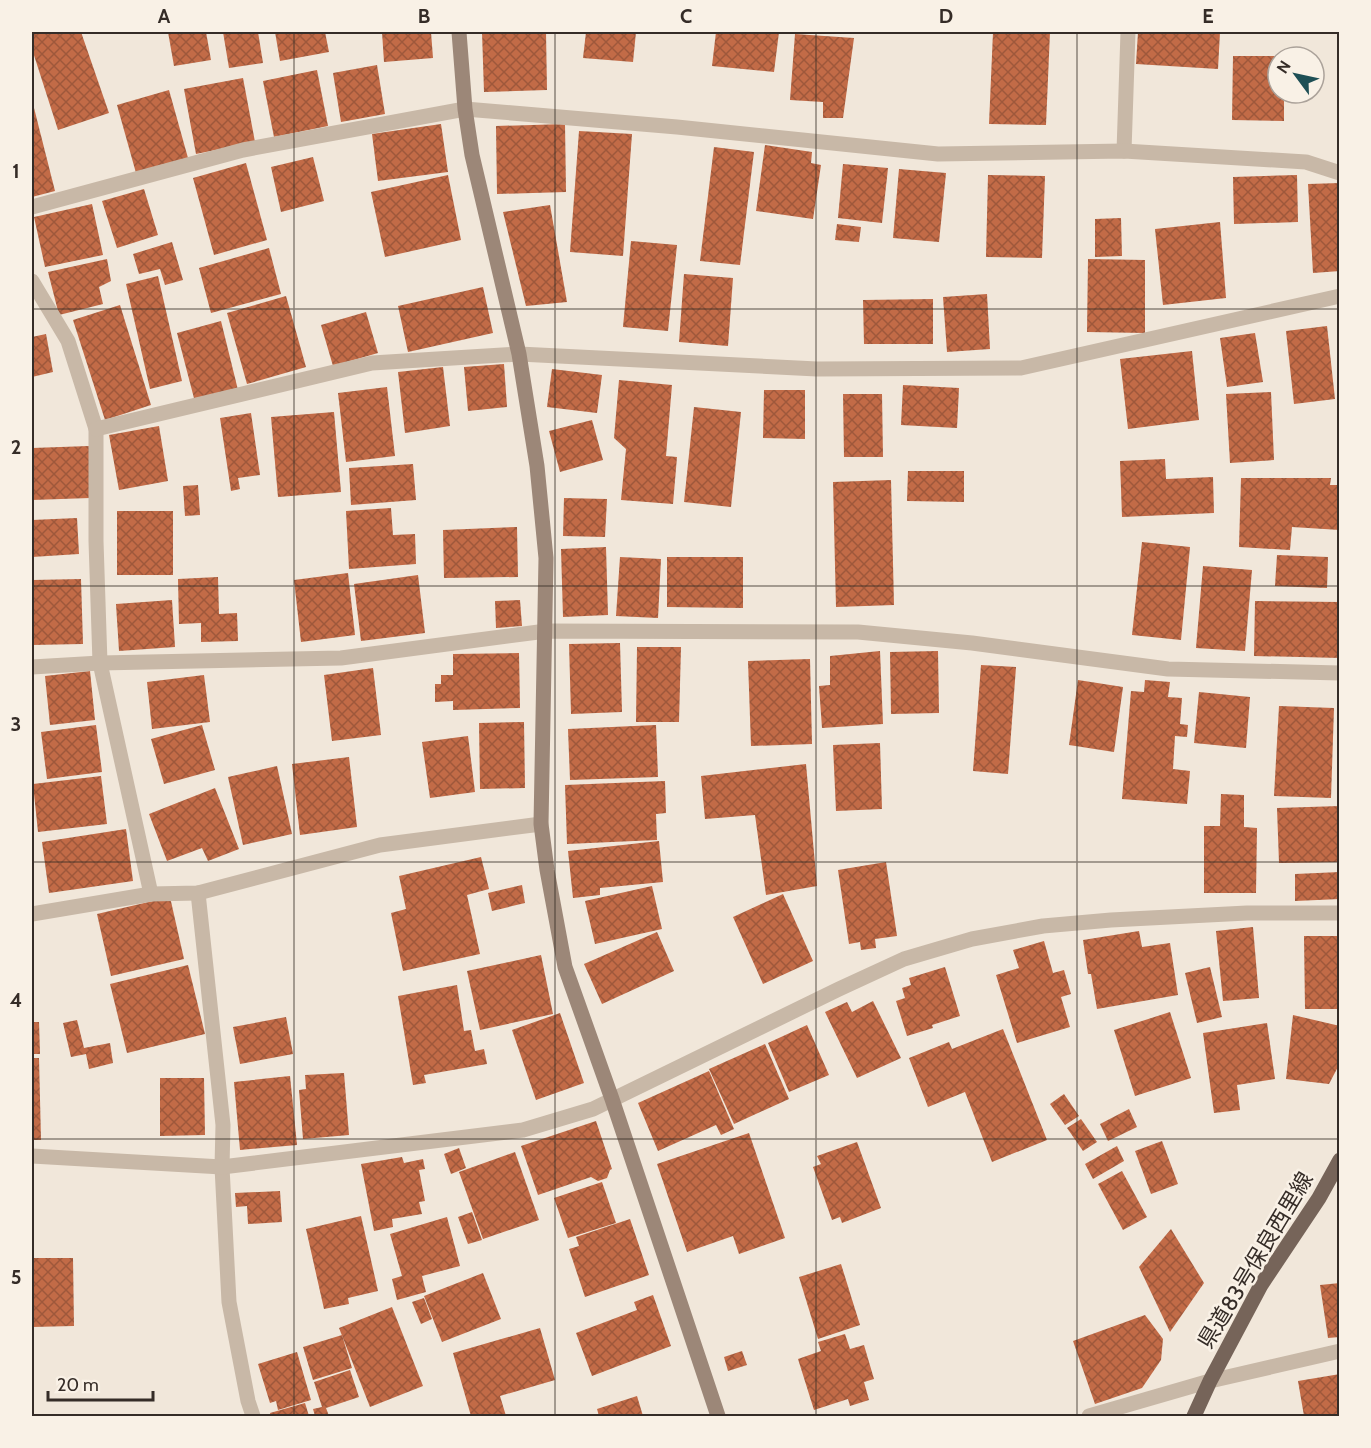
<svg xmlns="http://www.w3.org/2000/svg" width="1371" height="1448" font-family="Cabin,'Noto Sans JP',sans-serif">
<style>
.building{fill:url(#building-cross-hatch)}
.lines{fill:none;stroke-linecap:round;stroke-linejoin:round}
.street{stroke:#c8b8a7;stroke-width:15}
.secondary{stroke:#9c8778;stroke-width:15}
.primary{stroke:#766459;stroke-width:15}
.grid{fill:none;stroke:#352c27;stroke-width:1.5;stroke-opacity:0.55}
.labels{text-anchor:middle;stroke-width:5;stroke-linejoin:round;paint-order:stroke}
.street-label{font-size:22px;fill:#352c27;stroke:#f9f1e6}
.neatline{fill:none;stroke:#352c27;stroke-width:2}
.grid-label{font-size:20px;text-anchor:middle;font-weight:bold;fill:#352c27}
</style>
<defs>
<pattern id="building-cross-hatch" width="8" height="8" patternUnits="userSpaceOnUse" patternTransform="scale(1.5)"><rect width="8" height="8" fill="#c26b47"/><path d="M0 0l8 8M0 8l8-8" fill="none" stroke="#9e583b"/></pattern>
</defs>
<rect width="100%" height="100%" fill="#f1e7da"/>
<!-- building -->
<g class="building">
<path d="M32,32H81L109,113L58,130L32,49Z"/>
<path d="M168,32H206L211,60L174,66Z"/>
<path d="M223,32H258L263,63L229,68Z"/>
<path d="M275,32H325L329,52L280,61Z"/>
<path d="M382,32H431L433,58L384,62Z"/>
<path d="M482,32H546L547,90L484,92Z"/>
<path d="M586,32H636L633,62L583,58Z"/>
<path d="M716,32H779L774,72L712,66Z"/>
<path d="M993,32H1050L1046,125L989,124Z"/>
<path d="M1138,32H1220L1218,69L1136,64Z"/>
<path d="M795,34L854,38L843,118H823V102L790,100Z"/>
<path d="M1233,56H1278V93H1284V121L1232,120Z"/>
<path d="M377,65L385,114L341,122L333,73Z"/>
<path d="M317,70L328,126L274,137L263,81Z"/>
<path d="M243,78L255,142L196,154L184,89Z"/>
<path d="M169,90L188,158L136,173L117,105Z"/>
<path d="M32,100L55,191L32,197Z"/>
<path d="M441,124L448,172L378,181L372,134Z"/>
<path d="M565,124L566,192L497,194L496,126Z"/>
<path d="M579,131L632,134L623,256L570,252Z"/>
<path d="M765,145L812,152L811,163L821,165L813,219L756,211Z"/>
<path d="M714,147L754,152L740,265L700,261Z"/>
<path d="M313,157L324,201L281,212L271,167Z"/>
<path d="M246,163L267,240L214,255L193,178Z"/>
<path d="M843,164L888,168L882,223L838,218Z"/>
<path d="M899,169L946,173L939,242L893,238Z"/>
<path d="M448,175L461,240L385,257L371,192Z"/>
<path d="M988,175L1045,176L1042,258L986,257Z"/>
<path d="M1297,175L1298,222L1234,224L1233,177Z"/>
<path d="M1340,183V271L1313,273L1308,184Z"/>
<path d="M144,189L158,235L117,248L102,201Z"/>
<path d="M92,204L103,255L45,267L34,217Z"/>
<path d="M550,205L567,302L526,306L503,212Z"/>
<path d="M1121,218L1122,256L1095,257V219Z"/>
<path d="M1220,222L1226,298L1163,305L1155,229Z"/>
<path d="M837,224L861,227L859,242L835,240Z"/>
<path d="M631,241L677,245L668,331L623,327Z"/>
<path d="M172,242L183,280L165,285L160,269L139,274L133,254Z"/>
<path d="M269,248L281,294L211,313L199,268Z"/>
<path d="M107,259L111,281L99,287L103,304L59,315L48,272Z"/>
<path d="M1088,259L1145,260V333L1087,332Z"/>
<path d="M684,274L733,278L728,346L679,342Z"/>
<path d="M158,276L182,381L150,389L126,284Z"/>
<path d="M483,287L493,333L408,352L398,306Z"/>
<path d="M987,294L990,349L947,352L943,297Z"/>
<path d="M286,296L306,367L247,384L227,313Z"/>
<path d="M933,299V344H864L863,300Z"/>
<path d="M120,305L151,405L105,420L73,320Z"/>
<path d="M366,312L378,353L333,366L321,325Z"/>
<path d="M221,321L238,390L195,402L177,333Z"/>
<path d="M1327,326L1335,399L1294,404L1286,331Z"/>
<path d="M1255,333L1263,382L1227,387L1220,338Z"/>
<path d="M46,334L53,372L32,377V337Z"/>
<path d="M1192,351L1199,420L1128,429L1120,359Z"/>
<path d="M504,364L507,407L468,411L464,367Z"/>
<path d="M443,367L450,426L405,433L398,372Z"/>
<path d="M552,369L602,375L597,413L547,407Z"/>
<path d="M619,380L672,385L666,456L677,457L673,504L621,500L626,449L614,438Z"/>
<path d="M903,385L959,388L957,428L901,425Z"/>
<path d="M387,387L395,456L346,462L338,393Z"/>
<path d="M764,390H805V439L763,438Z"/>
<path d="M1271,392L1274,460L1230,463L1226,394Z"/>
<path d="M843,394H882L883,457H844Z"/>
<path d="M694,407L741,412L731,507L684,502Z"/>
<path d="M334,412L341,492L278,497L271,417Z"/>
<path d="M251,413L260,475L238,478L240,489L231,491L220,418Z"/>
<path d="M592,420L603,460L560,472L549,431Z"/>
<path d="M159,426L168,481L119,490L109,435Z"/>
<path d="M89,446L90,498L32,500V448Z"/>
<path d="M1165,459L1166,479L1213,477L1214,513L1122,517L1120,461Z"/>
<path d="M413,464L416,500L351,505L349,468Z"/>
<path d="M908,471H964V502L907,501Z"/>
<path d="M1241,478H1331L1330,485H1340V530L1292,527L1290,550L1239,547Z"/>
<path d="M891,480L894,605L836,607L833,482Z"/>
<path d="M198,485L200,515L185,516L183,486Z"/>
<path d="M564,498L607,499L605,537L563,536Z"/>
<path d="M391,508L393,535L415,534L416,564L349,569L346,511Z"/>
<rect x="117" y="511" width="56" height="64"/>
<path d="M77,518L79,554L32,557V520Z"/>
<path d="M517,527L518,577L444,578L443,530Z"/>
<path d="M1142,542L1190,547L1181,640L1132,635Z"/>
<path d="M606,547L608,615L563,617L561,549Z"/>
<path d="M1277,555L1328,557L1327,588L1275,586Z"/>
<path d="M620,557L661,559L658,618L616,616Z"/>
<path d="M667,557H743V608L667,607Z"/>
<path d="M1203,566L1252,570L1245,651L1196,648Z"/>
<path d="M348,573L355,635L301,642L294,580Z"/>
<path d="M418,575L425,633L361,641L354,584Z"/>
<path d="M218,577L219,614L237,613L238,641L201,642V623L179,624L178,579Z"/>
<path d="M81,579L83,644L32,645V580Z"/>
<path d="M172,600L175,647L119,651L116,604Z"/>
<path d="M520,600L522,626L496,628L495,601Z"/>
<path d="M1255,601L1340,602V658L1254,656Z"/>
<path d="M620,643L622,712L571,714L569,644Z"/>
<path d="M637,647H681L679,722H636Z"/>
<path d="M880,651L883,724L822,728L819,686L830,685V656Z"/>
<path d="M938,651L939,713L891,714L890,652Z"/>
<path d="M519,653L520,708L453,710V701L435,702V684H441V675H453V654Z"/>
<path d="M810,659L812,744L751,746L748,661Z"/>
<path d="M981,665L1016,667L1008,774L973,771Z"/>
<path d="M373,668L381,735L332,741L324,675Z"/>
<path d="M90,671L95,720L50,725L45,676Z"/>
<path d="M204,675L210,722L152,729L147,682Z"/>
<path d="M1078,680L1123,687L1114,752L1069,745Z"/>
<path d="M1145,680L1170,682L1168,697L1182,698L1180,724L1188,725L1187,737L1175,736L1173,769L1190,771L1187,804L1122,799L1131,691L1144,692Z"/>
<path d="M1199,692L1250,697L1246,748L1194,743Z"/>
<path d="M1279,706L1334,708L1331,798L1274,796Z"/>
<path d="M524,722L525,788L480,789L479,723Z"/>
<path d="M96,725L102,772L47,779L41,732Z"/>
<path d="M202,725L215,770L164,784L151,739Z"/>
<path d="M656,725L658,777L570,780L568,729Z"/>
<path d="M468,736L475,792L430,798L422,742Z"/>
<path d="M880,743L882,809L836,811L833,745Z"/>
<path d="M349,757L357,827L300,835L292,764Z"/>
<path d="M806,764L817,886L766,895L755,815L705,819L701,776Z"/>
<path d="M277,766L292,834L243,845L228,777Z"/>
<path d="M101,776L107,824L38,832L33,784Z"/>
<path d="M665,781L666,813L656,814L657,840L567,844L565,785Z"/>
<path d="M215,788L239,849L208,861L202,848L167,861L149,814Z"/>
<path d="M1221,794L1244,795V827L1257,828L1256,893H1204V826H1220Z"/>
<path d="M1340,806V862L1279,863L1277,808Z"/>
<path d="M126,829L133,881L49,893L42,842Z"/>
<path d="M659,841L663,882L600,888V895L573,898L568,851Z"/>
<path d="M481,857L489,889L467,895L480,954L403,971L391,913L406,909L399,876Z"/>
<path d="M886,862L897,936L875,939L876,948L861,950L860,942L849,944L838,870Z"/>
<path d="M1340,872V899L1295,901V874Z"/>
<path d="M522,885L525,903L492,911L488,893Z"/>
<path d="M652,886L662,929L595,944L585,901Z"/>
<path d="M783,894L813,961L763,984L733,917Z"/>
<path d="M170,897L184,959L111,976L97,914Z"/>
<path d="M1253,927L1259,998L1223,1001L1216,931Z"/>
<path d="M1139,931L1142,947L1170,943L1178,995L1097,1009L1091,974H1088L1083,940Z"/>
<path d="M657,932L674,971L602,1004L584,964Z"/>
<path d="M1304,936H1340V1009H1305Z"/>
<path d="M1044,941L1053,973L1064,970L1071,994L1061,997L1070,1027L1017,1043L996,975L1019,968L1013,950Z"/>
<path d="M541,955L553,1014L480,1030L467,971Z"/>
<path d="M188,965L205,1034L127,1053L110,984Z"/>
<path d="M945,967L960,1016L932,1025L933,1028L907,1036L896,1001L905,998L902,988L911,985L909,978Z"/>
<path d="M1210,967L1222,1017L1197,1023L1185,973Z"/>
<path d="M457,985L464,1031L471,1030L475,1051L484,1049L487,1064L424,1075L426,1083L413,1085L398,996Z"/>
<path d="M873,1001L901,1058L857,1078L825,1012L847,1002L852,1012Z"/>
<path d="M1170,1012L1191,1078L1135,1096L1114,1030Z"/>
<path d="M560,1013L584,1083L536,1100L512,1030Z"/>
<path d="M1293,1015L1340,1026V1063L1329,1084L1286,1079Z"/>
<path d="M286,1017L293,1054L240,1064L233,1027Z"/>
<path d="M77,1020L84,1048L110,1043L113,1063L89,1069L86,1054L71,1057L63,1023Z"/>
<path d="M32,1022H39L40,1054H32Z"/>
<path d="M1267,1023L1275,1079L1237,1085L1240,1110L1214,1113L1203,1033Z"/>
<path d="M807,1025L829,1075L789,1092L768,1043Z"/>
<path d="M1003,1029L1047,1140L992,1162L965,1092L928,1107L909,1058L949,1042L952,1049Z"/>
<path d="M765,1044L789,1099L734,1124L709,1069Z"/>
<path d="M32,1058H39L41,1140H32Z"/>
<path d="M709,1071L734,1129L721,1135L716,1125L658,1151L638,1103Z"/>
<path d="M344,1073L349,1135L303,1139L299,1090L306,1089L305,1075Z"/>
<path d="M290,1076L297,1145L240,1150L234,1082Z"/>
<path d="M160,1078H204L205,1135L160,1136Z"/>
<path d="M1064,1094L1079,1116L1065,1125L1050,1104Z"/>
<path d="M1129,1109L1137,1127L1108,1141L1100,1124Z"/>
<path d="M1081,1119L1097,1142L1083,1151L1067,1128Z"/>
<path d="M596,1121L612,1169L610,1170L607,1178L598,1181L591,1177L538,1195L521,1146Z"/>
<path d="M749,1133L785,1238L739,1254L733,1236L687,1252L657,1164Z"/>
<path d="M1162,1141L1178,1184L1151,1194L1135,1151Z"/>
<path d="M857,1142L881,1208L842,1223L840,1217L832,1220L813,1167L821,1164L817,1156Z"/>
<path d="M1117,1146L1124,1161L1093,1179L1085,1164Z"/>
<path d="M459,1148L466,1168L451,1174L444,1154Z"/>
<path d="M515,1152L539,1220L483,1239L459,1172Z"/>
<path d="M402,1157L404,1163L423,1159L425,1169L419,1170L425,1201L419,1202L422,1214L392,1219L393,1227L374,1231L361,1164Z"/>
<path d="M1122,1171L1147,1217L1123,1230L1098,1184Z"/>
<path d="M602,1182L616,1223L568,1238L554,1198Z"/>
<path d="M280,1191L282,1222L248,1224L247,1206L236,1207L235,1193Z"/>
<path d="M472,1212L482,1240L468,1244L458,1217Z"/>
<path d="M361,1216L378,1291L348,1298L349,1304L324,1309L306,1229Z"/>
<path d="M447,1217L460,1266L422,1276L426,1292L397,1300L392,1279L402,1276L390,1234Z"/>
<path d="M630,1219L649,1275L585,1297L569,1249L579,1246L576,1237Z"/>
<path d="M1171,1229L1204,1283L1170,1332L1139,1267Z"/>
<path d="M32,1258H73L74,1326L32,1327Z"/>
<path d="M841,1264L860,1325L818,1339L799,1277Z"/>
<path d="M483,1273L501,1319L442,1342L424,1296Z"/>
<path d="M1340,1283V1337L1328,1338L1320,1285Z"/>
<path d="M653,1295L671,1346L592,1376L576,1333L637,1310L634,1302Z"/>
<path d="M424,1298L432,1319L421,1324L412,1302Z"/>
<path d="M392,1307L423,1386L370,1407L339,1328Z"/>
<path d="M1145,1315L1163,1339L1161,1360L1142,1388L1095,1404L1073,1341Z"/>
<path d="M540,1328L555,1380L500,1396L506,1416H471L453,1353Z"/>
<path d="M845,1334L850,1349L864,1345L874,1379L864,1382L869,1400L850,1406L848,1399L814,1410L798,1359L821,1351L818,1342Z"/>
<path d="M342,1335L352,1368L313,1380L303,1347Z"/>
<path d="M742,1351L747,1365L728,1371L724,1357Z"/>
<path d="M297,1352L311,1400L278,1410L276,1401L270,1403L258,1364Z"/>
<path d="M350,1370L359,1397L326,1408L329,1416H315L313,1409L322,1407L314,1382Z"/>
<path d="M1340,1374V1416H1304L1298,1381Z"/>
<path d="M637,1396L643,1416H599L597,1409Z"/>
<path d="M305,1403L309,1416H271L270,1413Z"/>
</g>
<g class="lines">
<!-- street -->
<g class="street">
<path d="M1124,151L1128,32"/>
<path d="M32,207L243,150L465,109L677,127L938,154L1124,151L1306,162L1340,173"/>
<path d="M32,281L68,341L96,429V541L100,663L151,894"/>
<path d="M96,429L372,363L519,354L817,369L1021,368L1340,296"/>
<path d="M32,667L100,663L341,658L546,631L858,632L972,643L1168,669L1340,673"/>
<path d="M198,893L223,1125L222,1167L229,1302L248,1401L253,1416"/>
<path d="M32,914L151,894L198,893L380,845L541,824"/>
<path d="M32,1156L222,1167L523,1130L593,1109L839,989L904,959L972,939L1043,926L1111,920L1247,913H1340"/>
<path d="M1089,1416L1210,1381L1340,1351"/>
</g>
<!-- secondary -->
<path class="secondary" d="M459,32L465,109L472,155L519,354L537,466L546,558L541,824L547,870L565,967L612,1099L718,1416"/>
<!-- primary -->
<path class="primary" d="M1194,1416L1210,1381L1261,1285L1319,1198L1340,1160"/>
</g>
<!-- grid -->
<path class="grid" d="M294,32V1416M555,32V1416M816,32V1416M1077,32V1416M32,309H1340M32,586H1340M32,862H1340M32,1139H1340"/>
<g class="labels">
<!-- street labels -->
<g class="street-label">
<text transform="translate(1255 1260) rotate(-59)" y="8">県道83号保良西里線</text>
</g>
</g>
<!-- border -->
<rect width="1371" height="1448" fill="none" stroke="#f9f1e6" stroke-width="66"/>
<!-- north arrow -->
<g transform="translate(1296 75) rotate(303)"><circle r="28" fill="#f9f1e6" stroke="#aba29a" stroke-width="1.5"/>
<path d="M0-4.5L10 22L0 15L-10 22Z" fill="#1e4f55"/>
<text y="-9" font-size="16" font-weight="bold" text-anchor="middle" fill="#352c27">N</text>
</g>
<!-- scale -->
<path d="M48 1391v9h105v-9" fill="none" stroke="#352c27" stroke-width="3"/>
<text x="57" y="1391" font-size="18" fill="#352c27" stroke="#f9f1e6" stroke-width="4.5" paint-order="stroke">20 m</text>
<rect x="33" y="33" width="1305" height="1382" class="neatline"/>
<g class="grid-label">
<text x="164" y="23">A</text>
<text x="424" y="23">B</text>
<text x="686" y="23">C</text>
<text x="946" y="23">D</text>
<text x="1208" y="23">E</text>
<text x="16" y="178">1</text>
<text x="16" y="454">2</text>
<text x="16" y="731">3</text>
<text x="16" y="1007">4</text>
<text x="16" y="1284">5</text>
</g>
</svg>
